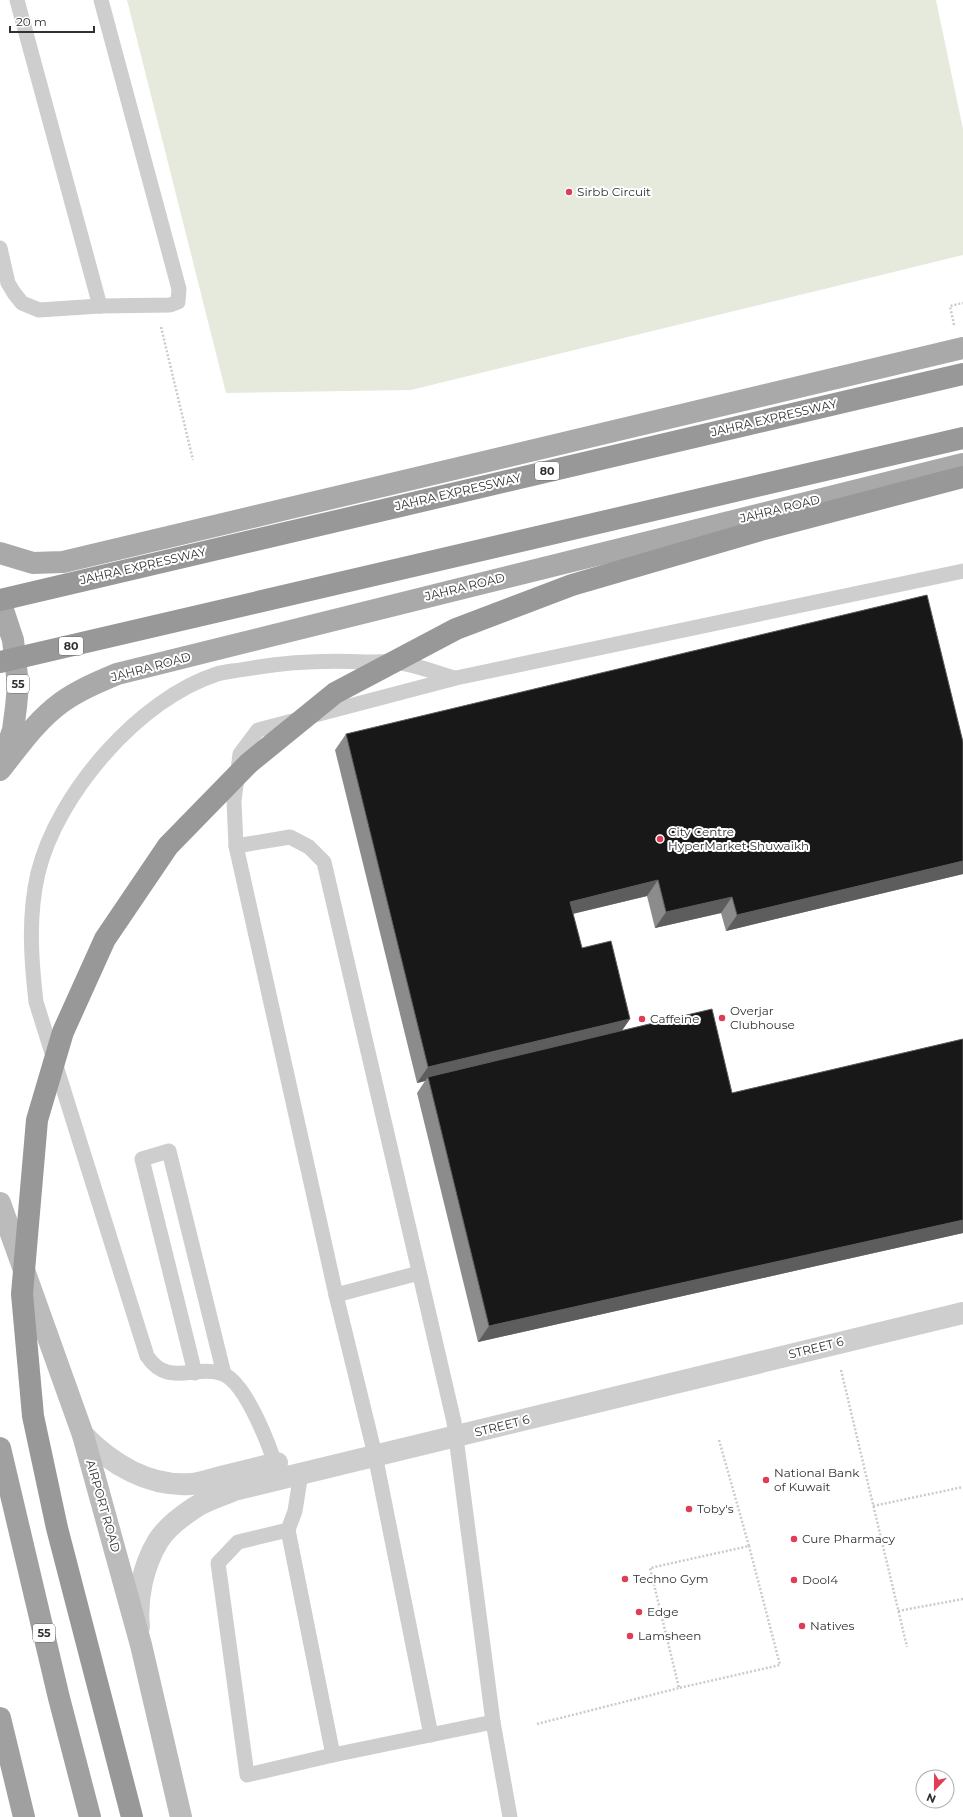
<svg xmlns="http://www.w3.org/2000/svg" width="963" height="1817" font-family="Montserrat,sans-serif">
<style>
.green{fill:#e5eadd}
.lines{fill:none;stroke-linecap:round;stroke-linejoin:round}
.path{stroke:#cbcbcb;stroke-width:2.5;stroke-dasharray:2 2;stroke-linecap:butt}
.service{stroke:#cecece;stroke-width:15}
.tertiary{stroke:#cecece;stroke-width:22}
.secondary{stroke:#bbb;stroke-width:22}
.primary{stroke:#a9a9a9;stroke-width:22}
.trunk{stroke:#a0a0a0;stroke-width:22}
.motorway{stroke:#989898;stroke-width:22}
.wall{fill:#8c8c8c}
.shaded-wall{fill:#5d5d5d}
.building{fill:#181818;stroke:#5d5d5d}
.poi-dot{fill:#de3d54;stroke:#fff;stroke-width:1.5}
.labels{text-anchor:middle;stroke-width:4;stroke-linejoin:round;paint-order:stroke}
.shield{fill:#fff;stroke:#6f6f6f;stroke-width:1}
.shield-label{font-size:11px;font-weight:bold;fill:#313131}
.poi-label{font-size:12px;fill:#313131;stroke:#fff;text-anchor:start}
.street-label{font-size:12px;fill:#313131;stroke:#fff}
</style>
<rect width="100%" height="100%" fill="#fff"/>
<!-- green -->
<path class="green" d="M127,0H936L963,129V255L411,390L226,393Z"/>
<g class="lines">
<!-- path -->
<g class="path">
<path d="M954,325L950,306L963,303"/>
<path d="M161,327L193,460"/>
<path d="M841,1370L907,1647"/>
<path d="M719,1440L749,1546L650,1568L679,1688L780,1665L749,1546"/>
<path d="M873,1506L963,1487"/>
<path d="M898,1611L963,1599"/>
<path d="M537,1724L679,1688"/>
</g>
<!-- service -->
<g class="service">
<path d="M17,0L100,306"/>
<path d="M0,248L8,283L14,293L22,303L39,310L100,306L170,305L178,302L179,289L101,0"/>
<path d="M236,846L290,837L309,847L324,862L454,1422L493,1722L510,1817"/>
<path d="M336,1295L419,1273"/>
<path d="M195,1373L142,1159L169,1151L224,1374"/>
<path d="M277,1472C271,1448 246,1383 223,1374C195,1364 168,1388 147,1356L36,1002C31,959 28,916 38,873C57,794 139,699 217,674C226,671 236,671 246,669C285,662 325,660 365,662C377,662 390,661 401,663C419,666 437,673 455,678"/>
<path d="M301,1473L295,1511L288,1530L333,1755L493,1722"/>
<path d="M288,1530L238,1542L218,1563L247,1775L333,1755"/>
<path d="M431,1735L375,1455L336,1295L236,846L234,801L240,754L258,730L456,678L963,571"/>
</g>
<!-- tertiary -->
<g class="tertiary">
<path d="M83,1435C111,1464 149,1487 191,1484C199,1484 209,1480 217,1478C237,1473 257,1468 277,1463"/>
<path d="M139,1627C136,1599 143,1566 158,1541C166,1528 182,1516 194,1508C206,1500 221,1496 234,1490L963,1313"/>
</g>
<!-- secondary -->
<path class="secondary" d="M0,1203L83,1435L141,1645L181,1817"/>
<!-- primary -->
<g class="primary">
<path d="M0,553L33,563L63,562L963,348"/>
<path d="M0,601L13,640L18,685L16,707L13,730L3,758"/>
<path d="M0,770C19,746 37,720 62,702C79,690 98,682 117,674L963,464"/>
</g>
<!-- trunk -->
<g class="trunk">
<path d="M0,1448L59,1698L90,1817"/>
<path d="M0,1718L24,1817"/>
</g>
<!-- motorway -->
<g class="motorway">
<path d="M0,600L963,374"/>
<path d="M0,662L963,438"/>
<path d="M132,1817L57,1528L33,1416L22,1294L37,1120L63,1032L105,939L168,846L249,763L335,693L456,629L572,585L764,529L963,477"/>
</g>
</g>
<!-- wall -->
<path class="wall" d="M346,734L963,742V874L726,931L721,913L655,928L647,896L573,914L582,948L630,1019L621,1031L732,1093L963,1039V1233L478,1342L417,1093L425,1081L417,1083L335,750Z"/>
<!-- shaded-wall -->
<g class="shaded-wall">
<path d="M963,861V874L726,931L737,915Z"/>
<path d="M658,880L647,896L559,917L570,902Z"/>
<path d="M732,897L721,913L655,928L666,912Z"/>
<path d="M630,1019L619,1035L428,1077L425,1081L417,1083L428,1067Z"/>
<path d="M963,1220V1233L478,1342L489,1326Z"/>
</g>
<!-- building -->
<g class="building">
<path d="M927,595L963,742V861L737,915L732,897L666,912L658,880L570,902L582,948L611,941L630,1019L428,1067L346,734Z"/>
<path d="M712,1009L732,1093L963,1039V1220L489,1326L428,1077Z"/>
</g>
<!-- markers -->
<g class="poi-dot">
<circle cx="569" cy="192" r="4"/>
<circle cx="660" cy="839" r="4"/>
<circle cx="722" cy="1018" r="4"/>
<circle cx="642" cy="1019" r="4"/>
<circle cx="766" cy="1480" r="4"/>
<circle cx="689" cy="1509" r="4"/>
<circle cx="794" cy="1539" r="4"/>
<circle cx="625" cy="1579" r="4"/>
<circle cx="794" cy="1580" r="4"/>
<circle cx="639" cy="1612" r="4"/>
<circle cx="802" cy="1626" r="4"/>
<circle cx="630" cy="1636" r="4"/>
</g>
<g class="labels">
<!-- shield labels -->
<g class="shield">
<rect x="535" y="462" width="24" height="18" rx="3"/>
<rect x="59" y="637" width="24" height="18" rx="3"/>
<rect x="7" y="675" width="22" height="18" rx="3"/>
<rect x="33" y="1624" width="22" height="18" rx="3"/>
</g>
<g class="shield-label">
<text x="547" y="475">80</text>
<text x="71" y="650">80</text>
<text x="18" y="688">55</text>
<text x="44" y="1637">55</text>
</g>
<!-- poi labels -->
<g class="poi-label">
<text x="577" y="196">Sirbb Circuit</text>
<text x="668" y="836">City Centre<tspan x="668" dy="14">HyperMarket Shuwaikh</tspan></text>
<text x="730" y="1015">Overjar<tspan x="730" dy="14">Clubhouse</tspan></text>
<text x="650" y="1023">Caffeine</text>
<text x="774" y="1477">National Bank<tspan x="774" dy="14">of Kuwait</tspan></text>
<text x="697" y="1513">Toby's</text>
<text x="802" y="1543">Cure Pharmacy</text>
<text x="633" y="1583">Techno Gym</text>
<text x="802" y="1584">Dool4</text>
<text x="647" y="1616">Edge</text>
<text x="810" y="1630">Natives</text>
<text x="638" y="1640">Lamsheen</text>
</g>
<!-- street labels -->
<g class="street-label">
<text transform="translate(774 418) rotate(-13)" y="4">JAHRA EXPRESSWAY</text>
<text transform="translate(458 492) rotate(-13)" y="4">JAHRA EXPRESSWAY</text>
<text transform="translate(780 509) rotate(-14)" y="4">JAHRA ROAD</text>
<text transform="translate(143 566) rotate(-13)" y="4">JAHRA EXPRESSWAY</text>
<text transform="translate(465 587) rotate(-14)" y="4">JAHRA ROAD</text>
<text transform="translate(151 667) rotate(-15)" y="4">JAHRA ROAD</text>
<text transform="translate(816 1348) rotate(-14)" y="4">STREET 6</text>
<text transform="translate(502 1426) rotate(-14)" y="4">STREET 6</text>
<text transform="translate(103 1506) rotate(74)" y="4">AIRPORT ROAD</text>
</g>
</g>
<!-- north arrow -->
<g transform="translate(935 1789) rotate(202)"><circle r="19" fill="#ffffff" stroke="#adadad"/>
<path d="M0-3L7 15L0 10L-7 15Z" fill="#de3d54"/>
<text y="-6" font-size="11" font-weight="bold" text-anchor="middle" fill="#313131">N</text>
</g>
<!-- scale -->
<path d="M10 26v6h84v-6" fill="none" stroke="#313131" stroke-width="2"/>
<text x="16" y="26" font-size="12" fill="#313131" stroke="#ffffff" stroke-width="3" paint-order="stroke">20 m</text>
</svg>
